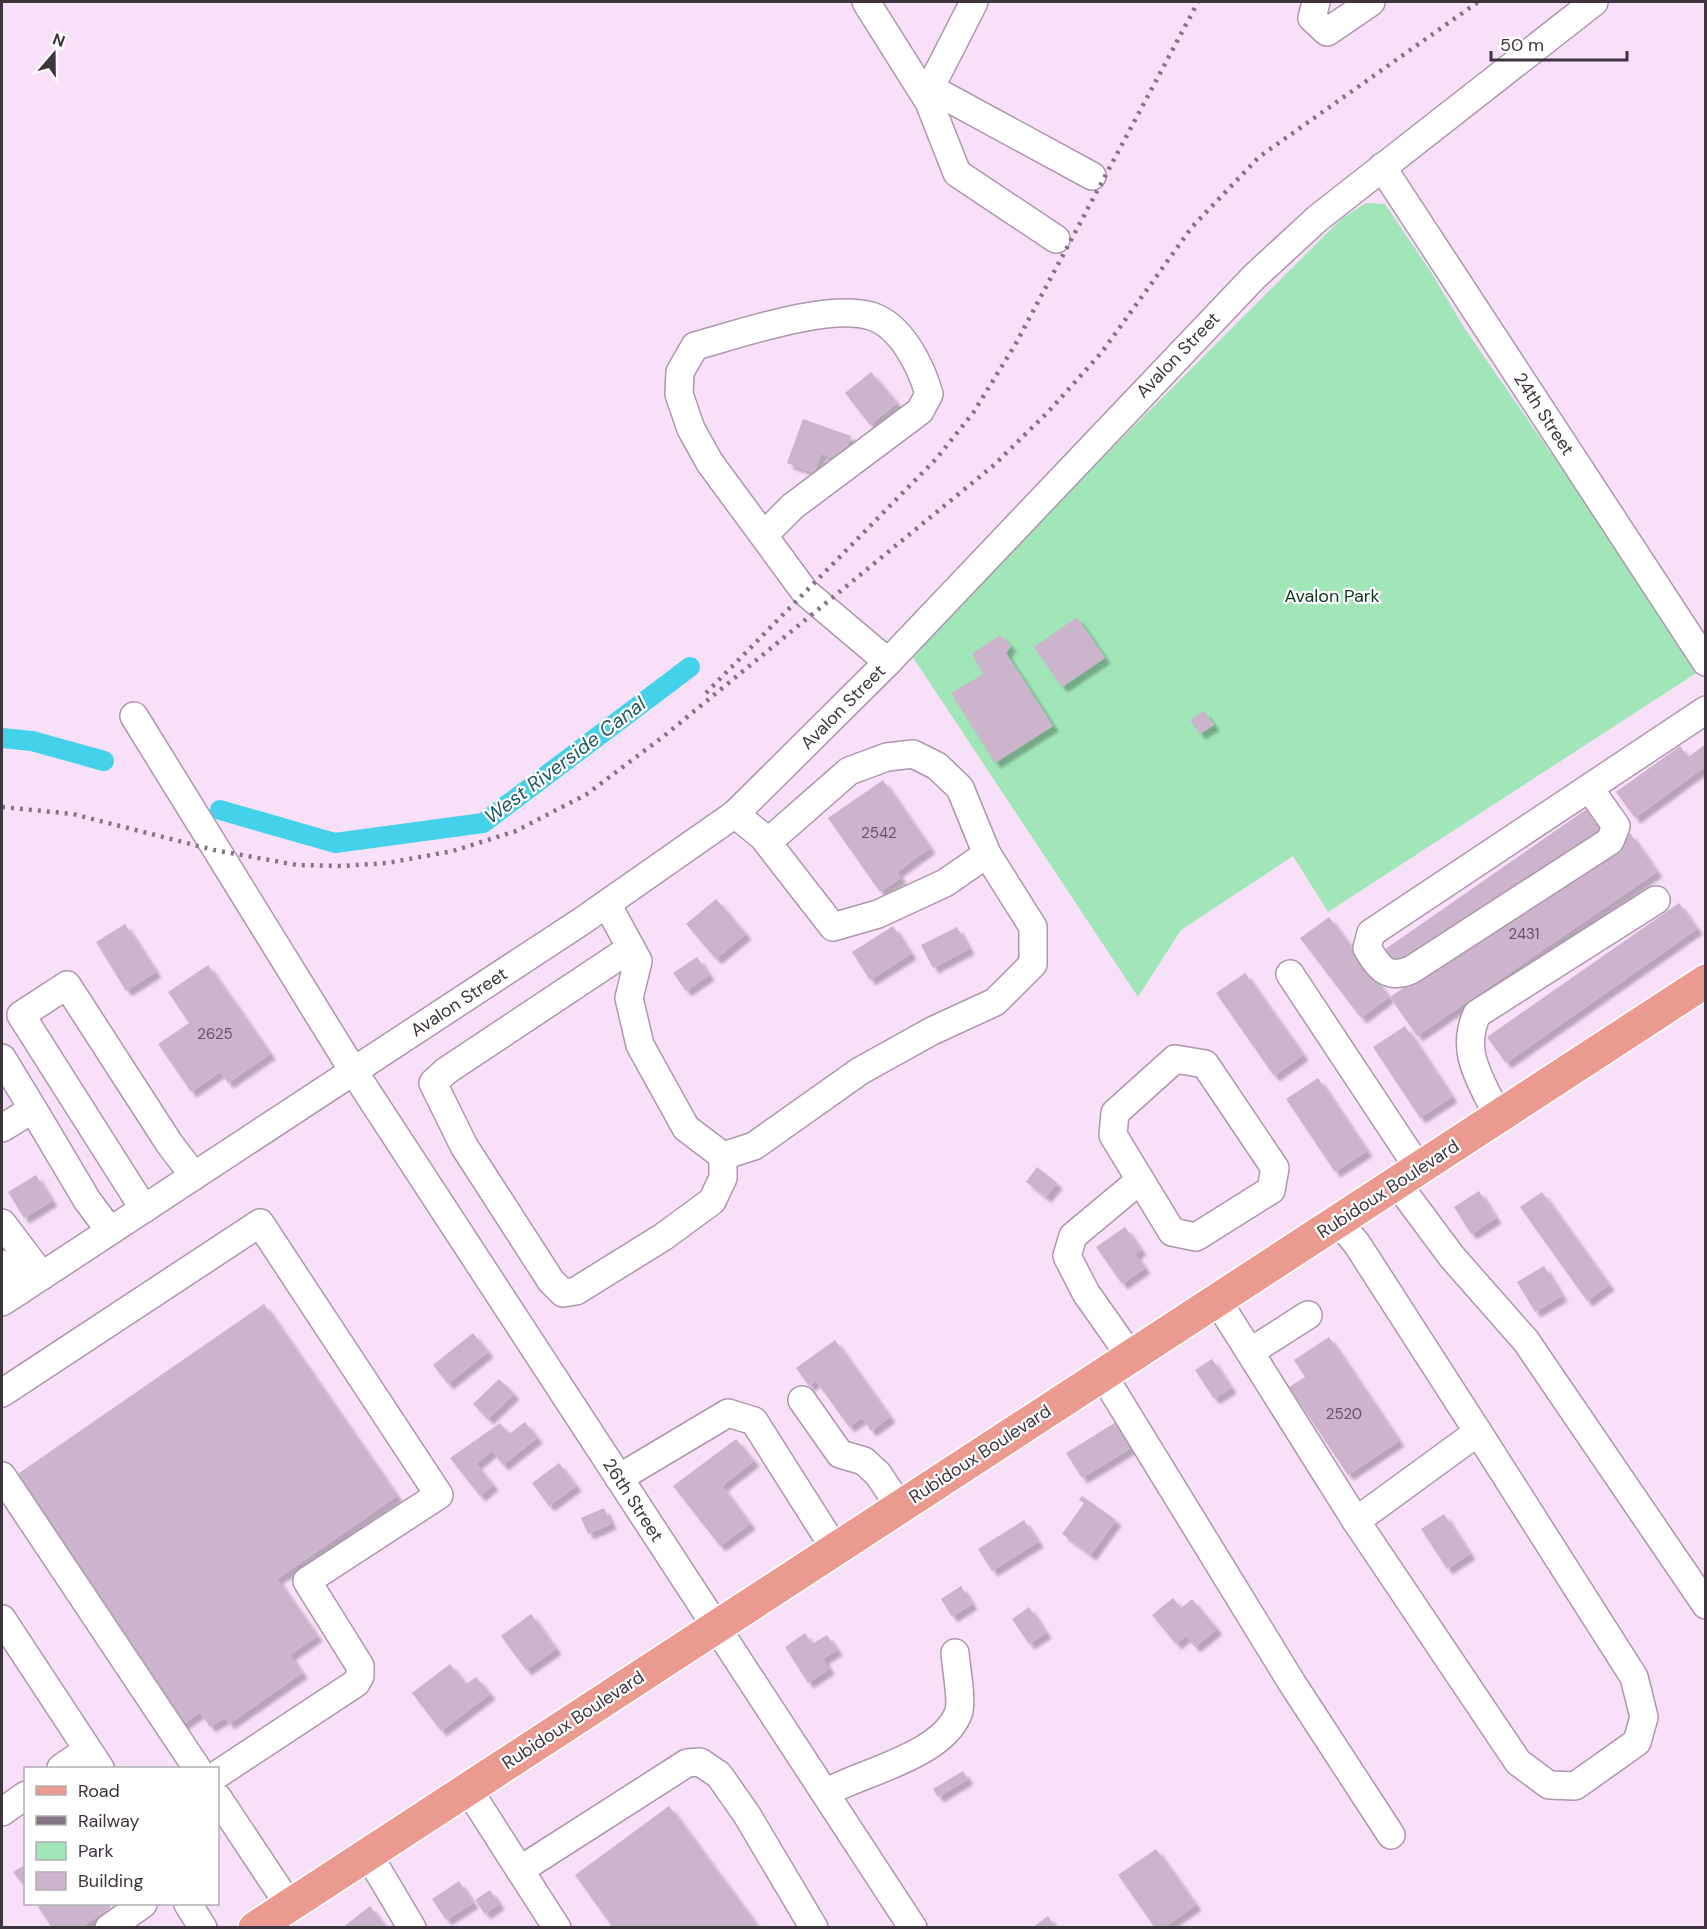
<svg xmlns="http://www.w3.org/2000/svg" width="1707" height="1929" font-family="'DM Sans',sans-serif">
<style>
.green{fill:#a1e6b9}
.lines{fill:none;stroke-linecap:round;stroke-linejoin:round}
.canal{stroke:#43d2ea;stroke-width:20}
.building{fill:#cdb4cd;filter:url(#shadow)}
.minor-casing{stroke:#ae96ae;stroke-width:30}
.major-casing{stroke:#fff;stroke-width:36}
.minor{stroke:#fff;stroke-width:27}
.major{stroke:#eb9a8f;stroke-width:33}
.rail{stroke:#837483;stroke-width:4.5;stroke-dasharray:3 6;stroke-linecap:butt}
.labels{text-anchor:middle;stroke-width:4.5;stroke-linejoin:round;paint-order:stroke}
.number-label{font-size:15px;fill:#625462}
.street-label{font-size:18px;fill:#3e343e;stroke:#fff}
.park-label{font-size:18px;fill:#0d351f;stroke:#fff}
.water-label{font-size:20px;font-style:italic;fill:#205a64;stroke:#fff}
</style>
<defs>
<filter id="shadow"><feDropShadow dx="5.5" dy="5.5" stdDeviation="1.5" flood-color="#0004"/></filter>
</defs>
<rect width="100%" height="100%" fill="#f9e0f9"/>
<!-- green -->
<path class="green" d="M1366,203L1385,204L1429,269L1465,329L1701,670L1328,912L1293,856L1181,930L1138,997L912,656L1094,466L1341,219Z"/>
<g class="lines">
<!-- canal -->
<g class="canal">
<path d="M2,738L32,741L104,761"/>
<path d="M220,810L335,843L483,823L690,667"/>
</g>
</g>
<!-- building -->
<g class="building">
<path d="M871,372L897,403L870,425L845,393Z"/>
<path d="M803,419L851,436L842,461L821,454L814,473L787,463Z"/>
<path d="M1077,617L1105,658L1062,687L1034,647Z"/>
<path d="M1000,635L1011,646L1006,653L1053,726L995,763L951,693L983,674L972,654Z"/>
<path d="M1204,711L1214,725L1200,734L1190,720Z"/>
<path d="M1706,744V766L1635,818L1616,792L1680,746L1688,757Z"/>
<path d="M883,780L930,848L897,872L901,878L880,892L828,818Z"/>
<path d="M1588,808L1603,829L1399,971L1384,950Z"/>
<path d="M1630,833L1657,872L1417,1036L1390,997Z"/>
<path d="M716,899L746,934L716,959L686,924Z"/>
<path d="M1679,903L1697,929L1506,1063L1487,1037Z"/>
<path d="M1329,917L1389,997L1361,1018L1300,938Z"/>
<path d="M125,924L156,972L126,991L96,942Z"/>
<path d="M893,926L911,954L870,980L852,952Z"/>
<path d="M957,927L969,949L933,968L921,945Z"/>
<path d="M697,957L709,975L686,991L673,973Z"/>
<path d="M208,965L270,1054L228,1083L220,1072L191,1092L158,1044L189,1023L168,992Z"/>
<path d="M1245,973L1303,1055L1274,1076L1216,993Z"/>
<path d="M1405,1026L1452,1097L1420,1118L1373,1047Z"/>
<path d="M1318,1078L1367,1151L1335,1172L1286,1099Z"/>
<path d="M1037,1167L1057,1183L1046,1197L1026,1182Z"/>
<path d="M36,1175L52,1201L24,1218L8,1192Z"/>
<path d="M1479,1191L1496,1218L1471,1234L1454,1207Z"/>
<path d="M1542,1192L1609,1285L1587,1301L1520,1207Z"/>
<path d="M1125,1227L1141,1250L1135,1254L1145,1268L1122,1284L1096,1247Z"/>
<path d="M1544,1266L1562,1296L1535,1312L1517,1282Z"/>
<path d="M264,1304L397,1496L277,1579L317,1636L290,1655L302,1673L229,1724L225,1718L210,1727L200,1712L181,1726L9,1480Z"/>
<path d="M473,1333L488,1352L448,1384L433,1365Z"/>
<path d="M1329,1337L1399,1441L1348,1475L1289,1387L1305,1377L1294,1360Z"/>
<path d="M835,1340L890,1417L871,1431L862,1418L849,1427L816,1381L809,1386L796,1368Z"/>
<path d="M1212,1359L1231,1388L1214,1399L1195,1370Z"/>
<path d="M499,1379L514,1394L488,1419L473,1404Z"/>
<path d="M525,1422L537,1438L503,1465L492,1451L476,1464L493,1485L480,1496L450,1458L500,1423L509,1434Z"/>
<path d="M1116,1422L1131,1448L1082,1478L1066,1453Z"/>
<path d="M736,1439L754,1461L722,1486L750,1524L720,1546L673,1486Z"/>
<path d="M559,1463L576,1486L549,1506L532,1483Z"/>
<path d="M1082,1496L1116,1520L1091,1555L1062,1534L1084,1503L1079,1500Z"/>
<path d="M604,1508L611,1524L588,1534L581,1518Z"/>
<path d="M1444,1514L1470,1554L1447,1569L1421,1529Z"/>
<path d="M1024,1520L1038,1542L992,1571L978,1549Z"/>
<path d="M961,1586L972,1604L952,1617L941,1599Z"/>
<path d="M1173,1598L1181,1608L1192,1599L1217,1629L1195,1647L1186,1636L1176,1644L1152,1615Z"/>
<path d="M1029,1607L1046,1633L1029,1644L1012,1619Z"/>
<path d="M531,1614L556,1649L526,1670L501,1636Z"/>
<path d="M805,1633L812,1644L827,1635L837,1650L823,1659L829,1669L808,1683L785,1647Z"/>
<path d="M450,1664L466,1684L476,1677L490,1694L441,1731L412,1693Z"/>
<path d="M963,1771L968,1779L938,1797L933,1789Z"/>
<path d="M669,1806L759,1928H613L575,1875Z"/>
<path d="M1156,1849L1196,1905L1163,1928H1155L1118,1875Z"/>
<path d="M26,1864V1889L13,1872Z"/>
<path d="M459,1881L473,1903L446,1920L432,1899Z"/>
<path d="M490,1890L499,1904L485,1914L475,1900Z"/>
<path d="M36,1904H109L111,1907L81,1928H52Z"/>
<path d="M370,1906L386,1928H342Z"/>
<path d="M1048,1916L1056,1928H1032Z"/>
</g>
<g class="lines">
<!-- minor casing -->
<g class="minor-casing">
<g id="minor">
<path d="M866,2L929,102L957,173L1056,239"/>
<path d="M1316,2L1312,18L1327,32L1371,2"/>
<path d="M930,88L1092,176"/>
<path d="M926,96L974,2"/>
<path d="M1382,167L1706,662"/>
<path d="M764,535L793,506L920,411L929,394C921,366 901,325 871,316C827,303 740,334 695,346L680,372L679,394L691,429L710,463L805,592L888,662"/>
<path d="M134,716L354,1072L913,1928"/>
<path d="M1590,789L1616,826L1610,841L1411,970C1387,980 1379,968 1367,948L1371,933L1706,710"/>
<path d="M735,814L763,837L833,927L878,914L945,883L987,854L960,788L937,766L913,754L887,757L849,771L768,842"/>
<path d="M607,904L638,961L629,998L640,1045L686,1128L723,1156L754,1146L860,1071L932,1031L995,1002L1033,964V927L987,854"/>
<path d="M631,948L446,1071L433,1083L464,1146L551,1281L563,1293L576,1291L663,1237L712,1201L723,1178V1156"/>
<path d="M1290,974L1419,1169"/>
<path d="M2,1058L33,1109L2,1128"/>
<path d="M1175,1059L1205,1064L1275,1168L1271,1190L1196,1237L1172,1232L1113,1135L1115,1113Z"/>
<path d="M33,1109L87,1200L110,1231"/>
<path d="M1498,1117C1482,1081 1459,1053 1477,1014L1656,900"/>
<path d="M1397,1183L1452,1257L1526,1341L1706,1605"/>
<path d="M144,1209L21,1015L67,985L169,1143L194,1176"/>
<path d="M2,1223L42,1276"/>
<path d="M2,1264L19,1291"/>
<path d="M1217,1300L1356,1521L1478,1432L1357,1244L1338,1221"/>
<path d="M2,1302L582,921L735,814L888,662L1254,277L1318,218L1594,2"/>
<path d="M1250,1352L1308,1315"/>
<path d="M1131,1357L1086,1293L1067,1256L1073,1236L1139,1181"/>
<path d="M1103,1375L1292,1683L1391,1835"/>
<path d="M2,1393L260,1223L439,1495L307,1581L360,1666V1676L356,1683L218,1774"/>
<path d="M802,1400L840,1454L864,1461L878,1474L900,1507"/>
<path d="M2,1476L197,1768"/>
<path d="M619,1478L728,1413L754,1421L835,1549"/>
<path d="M1356,1521L1518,1762L1549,1785L1575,1786L1637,1742L1644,1717L1634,1677L1478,1432"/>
<path d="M2,1619L100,1768"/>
<path d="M61,1768L87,1750"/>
<path d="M468,1789L557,1928"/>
<path d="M825,1793C863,1772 941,1756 958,1714C963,1703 956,1667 955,1653"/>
<path d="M218,1798L289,1905"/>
<path d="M2,1812L26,1795"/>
<path d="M368,1854L412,1928"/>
<path d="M520,1870L687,1763L700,1762L719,1775L747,1815L814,1928"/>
<path d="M188,1904L203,1928"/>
<path d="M109,1928L143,1904"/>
</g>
</g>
<!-- major casing -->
<g class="major-casing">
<path id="major" d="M255,1928L1706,981"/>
</g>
<!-- minor -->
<use href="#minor" class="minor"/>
<!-- major -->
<use href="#major" class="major"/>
<!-- rail -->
<g class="rail">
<path d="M706,693L936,459L973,413L1015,345L1198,2"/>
<path d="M2,807L73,814L214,850L297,865L342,866L387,863L453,851L516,831L587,794L664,736L994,465L1049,411L1102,352L1192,227L1259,157L1478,2"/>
</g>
</g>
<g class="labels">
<!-- number labels -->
<g class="number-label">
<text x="879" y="838">2542</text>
<text x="1524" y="939">2431</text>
<text x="215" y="1039">2625</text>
<text x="1344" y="1419">2520</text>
</g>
<!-- street labels -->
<g class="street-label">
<text transform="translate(1178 355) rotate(-46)" y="6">Avalon Street</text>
<text transform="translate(1544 414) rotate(57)" y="6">24th Street</text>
<text transform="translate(843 707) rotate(-45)" y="6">Avalon Street</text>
<text transform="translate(459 1002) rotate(-33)" y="6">Avalon Street</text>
<text transform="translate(1388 1189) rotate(-33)" y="6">Rubidoux Boulevard</text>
<text transform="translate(980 1454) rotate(-33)" y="6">Rubidoux Boulevard</text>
<text transform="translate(633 1500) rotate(57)" y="6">26th Street</text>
<text transform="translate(573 1720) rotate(-33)" y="6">Rubidoux Boulevard</text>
</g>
<!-- park labels -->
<g class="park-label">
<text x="1332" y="602">Avalon Park</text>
</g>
<!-- water labels -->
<g class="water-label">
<text transform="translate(565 760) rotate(-37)" y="7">West Riverside Canal</text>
</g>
</g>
<!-- border -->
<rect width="1707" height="1929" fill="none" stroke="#3e343e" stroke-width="6"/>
<!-- legend -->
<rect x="24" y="1767" width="195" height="138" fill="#ffffff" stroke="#b2aeb2" stroke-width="1.5"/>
<rect x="36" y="1786" width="30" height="9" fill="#eb9a8f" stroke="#b2aeb2" stroke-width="1.5"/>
<text x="78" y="1797" font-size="18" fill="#3e343e">Road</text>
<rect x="36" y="1816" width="30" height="9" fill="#837483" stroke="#b2aeb2" stroke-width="1.5"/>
<text x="78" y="1827" font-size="18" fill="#3e343e">Railway</text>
<rect x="36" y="1842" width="30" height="18" fill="#a1e6b9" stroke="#b2aeb2" stroke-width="1.5"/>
<text x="78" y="1857" font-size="18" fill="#3e343e">Park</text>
<rect x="36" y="1872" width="30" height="18" fill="#cdb4cd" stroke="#b2aeb2" stroke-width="1.5"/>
<text x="78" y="1887" font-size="18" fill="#3e343e">Building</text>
<!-- north arrow -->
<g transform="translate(54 54) rotate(20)" stroke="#ffffff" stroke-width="4.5" paint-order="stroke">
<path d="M0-4.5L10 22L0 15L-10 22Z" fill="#3e343e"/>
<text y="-9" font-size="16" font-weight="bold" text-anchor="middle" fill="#3e343e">N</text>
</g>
<!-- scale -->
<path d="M1491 51v9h136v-9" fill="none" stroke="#3e343e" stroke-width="3"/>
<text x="1500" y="51" font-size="18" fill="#3e343e" stroke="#ffffff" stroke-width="4.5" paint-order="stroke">50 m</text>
</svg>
